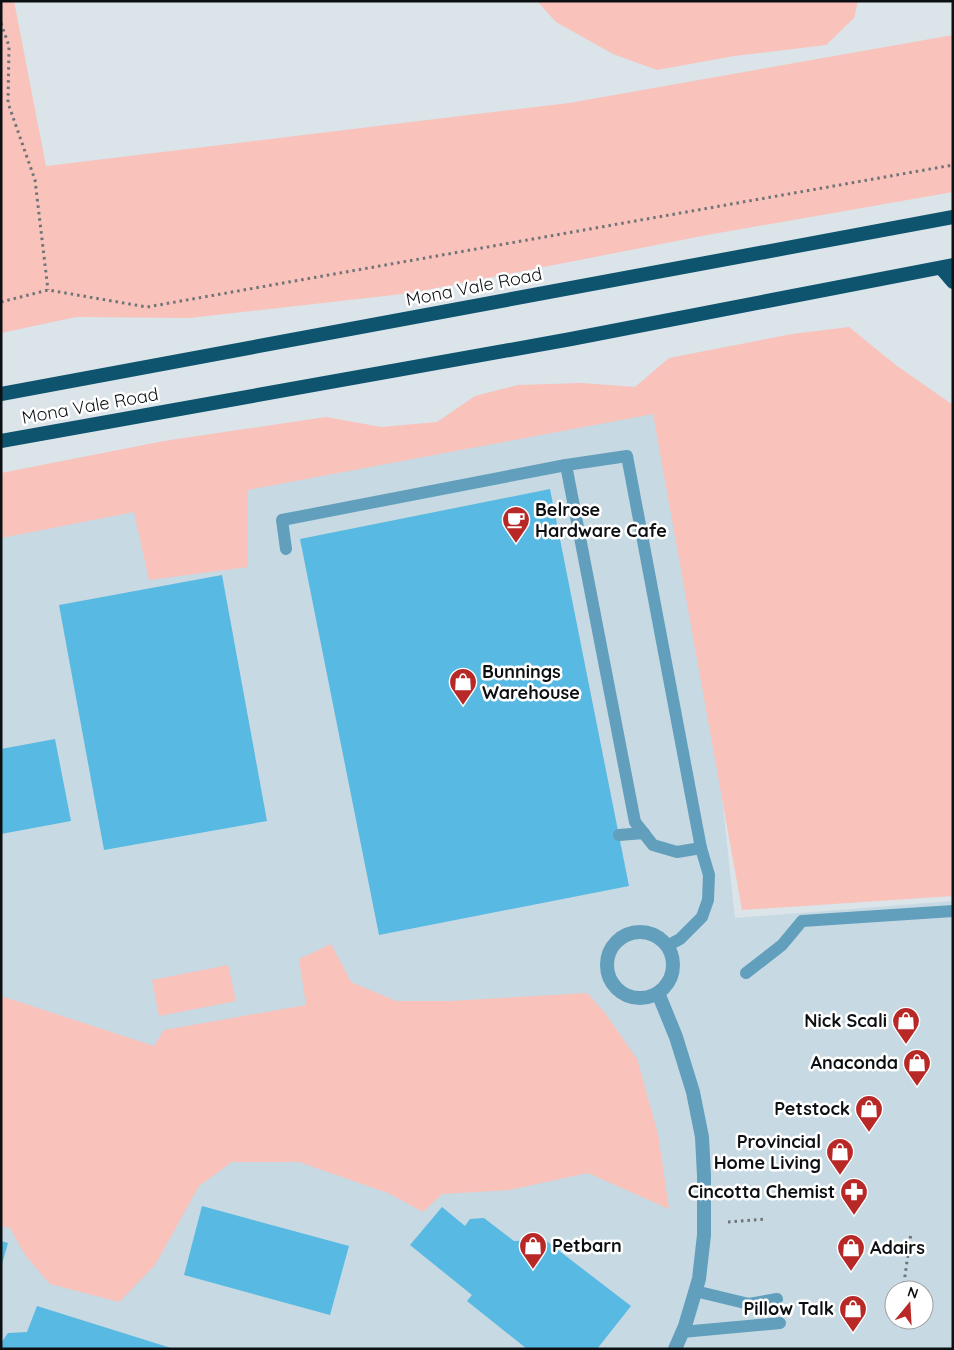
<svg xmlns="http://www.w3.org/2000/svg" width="954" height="1350" viewBox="0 0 954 1350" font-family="Quicksand,sans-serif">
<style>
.built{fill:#c7d9e2;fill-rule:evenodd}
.green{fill:#f9c2bb}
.building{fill:#58b9e3}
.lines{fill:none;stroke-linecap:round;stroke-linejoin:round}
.path{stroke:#6e7477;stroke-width:3;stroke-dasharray:2.5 4;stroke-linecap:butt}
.service{stroke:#629fbc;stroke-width:12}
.minor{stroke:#629fbc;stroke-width:14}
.trunk{stroke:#0e546e;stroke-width:14}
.labels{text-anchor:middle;stroke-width:5;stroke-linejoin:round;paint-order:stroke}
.street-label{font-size:18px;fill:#0d1012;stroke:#fff}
.poi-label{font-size:18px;font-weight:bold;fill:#0d1012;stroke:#fff;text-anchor:end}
</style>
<rect width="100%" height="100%" fill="#dae4e9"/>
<path class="built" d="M659,407l35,130 41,381 218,-17v448h-952v-816zM894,1290h30v30h-30z"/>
<g class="green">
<polygon points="1,1 14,1 46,166 569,103 953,35 953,192 707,235 411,293 189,318 76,317 1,333"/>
<polygon points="537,1 858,1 854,18 826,45 734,56 657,70 613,54 556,22"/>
<polygon points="849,327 897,366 953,405 953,896 742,910 653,414 248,490 248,567 149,580 134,512 1,538 1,473 164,441 326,417 381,427 437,422 475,396 518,385 581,383 635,387 669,358 792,334"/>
<polygon points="331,944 351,982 396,1001 450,1001 587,993 605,1013 637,1059 658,1134 669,1209 588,1173 509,1190 442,1194 423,1212 388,1193 299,1162 232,1162 199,1186 155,1265 119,1302 50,1284 25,1255 10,1228 1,1226 1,996 154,1046 164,1030 306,1005 299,959"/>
<polygon points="228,965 236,1001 159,1016 152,980"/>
</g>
<g class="building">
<polygon points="550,489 629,886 379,935 300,539"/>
<polygon points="222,575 267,821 104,850 59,605"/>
<polygon points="55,739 71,821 1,834 1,749"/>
<polygon points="202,1206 349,1246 330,1315 184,1275"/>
<polygon points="442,1207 465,1226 470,1219 484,1218 514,1241 545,1240 631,1306 597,1349 527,1349 467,1301 472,1295 410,1245"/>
<polygon points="1,1241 8,1243 2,1264 1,1264"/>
<polygon points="37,1306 171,1348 171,1349 6,1349 1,1347 1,1343 8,1333 27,1332"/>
</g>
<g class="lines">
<g class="path">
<polyline points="1,23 9,46 8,103 35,180 48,290"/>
<polyline points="1,302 48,290 147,307 953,165"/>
<polyline points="728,1222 766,1219"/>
<polyline points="903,1290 911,1233"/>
</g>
<g class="service">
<polyline points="566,465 635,822 653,845 677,852 701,848"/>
<polyline points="286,549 282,520 566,465 627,456 701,848 709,875 708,900 702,917 680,939 667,946"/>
<polyline points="619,835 644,833"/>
<polyline points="746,973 782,945 802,921 953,911"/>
<polyline points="695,1291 749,1304 777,1299"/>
<polyline points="682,1332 780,1323"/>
</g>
<g class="minor">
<circle cx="640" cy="965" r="33"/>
<polyline points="658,993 676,1037 693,1092 702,1137 704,1176 704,1235 699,1279 685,1326 675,1349"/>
</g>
<g class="trunk">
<polyline points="941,268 953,282"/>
<polyline points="1,394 953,217"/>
<polyline points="1,441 571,339 953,265"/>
</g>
</g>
<defs>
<symbol id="cafe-pin" viewBox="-11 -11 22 30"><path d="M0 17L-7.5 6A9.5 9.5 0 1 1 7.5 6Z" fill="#b72827" stroke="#fff"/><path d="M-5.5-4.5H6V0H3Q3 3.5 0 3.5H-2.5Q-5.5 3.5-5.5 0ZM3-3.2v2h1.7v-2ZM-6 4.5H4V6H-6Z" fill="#fff"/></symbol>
<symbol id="shop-pin" viewBox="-11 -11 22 30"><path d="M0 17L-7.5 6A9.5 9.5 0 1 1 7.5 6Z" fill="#b72827" stroke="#fff"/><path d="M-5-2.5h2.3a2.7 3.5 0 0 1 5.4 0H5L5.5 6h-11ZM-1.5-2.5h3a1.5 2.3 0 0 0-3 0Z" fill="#fff"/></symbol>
<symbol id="pharmacy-pin" viewBox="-11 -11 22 30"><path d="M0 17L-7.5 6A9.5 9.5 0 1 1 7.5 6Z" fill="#b72827" stroke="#fff"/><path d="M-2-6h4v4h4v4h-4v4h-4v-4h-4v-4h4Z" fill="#fff"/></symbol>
</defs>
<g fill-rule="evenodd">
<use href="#cafe-pin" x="500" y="504" width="32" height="43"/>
<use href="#shop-pin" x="447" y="666" width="32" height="43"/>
<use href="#shop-pin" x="890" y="1005" width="32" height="43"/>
<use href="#shop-pin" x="901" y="1047" width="32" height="43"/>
<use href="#shop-pin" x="853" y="1093" width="32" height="43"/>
<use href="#shop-pin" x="824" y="1136" width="32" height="43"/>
<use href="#pharmacy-pin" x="838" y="1176" width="32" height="43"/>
<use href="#shop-pin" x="517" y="1230" width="32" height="43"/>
<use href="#shop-pin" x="835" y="1232" width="32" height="43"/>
<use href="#shop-pin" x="837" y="1293" width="32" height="43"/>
</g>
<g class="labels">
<g class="street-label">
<text transform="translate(474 287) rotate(-11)" y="6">Mona Vale Road</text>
<text transform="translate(90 406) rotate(-10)" y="6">Mona Vale Road</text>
</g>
<g class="poi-label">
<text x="535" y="516" text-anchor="start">Belrose<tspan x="535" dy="21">Hardware Cafe</tspan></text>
<text x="482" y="678" text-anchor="start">Bunnings<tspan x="482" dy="21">Warehouse</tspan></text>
<text x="887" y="1027">Nick Scali</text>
<text x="898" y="1069">Anaconda</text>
<text x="850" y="1115">Petstock</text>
<text x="821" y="1148">Provincial<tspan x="821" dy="21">Home Living</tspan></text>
<text x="835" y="1198">Cincotta Chemist</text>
<text x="552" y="1252" text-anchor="start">Petbarn</text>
<text x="870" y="1254" text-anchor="start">Adairs</text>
<text x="834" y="1315">Pillow Talk</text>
</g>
</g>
<rect width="954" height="1350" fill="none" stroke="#0d1012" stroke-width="5"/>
<g transform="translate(909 1305) rotate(18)"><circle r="24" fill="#ffffff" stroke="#9e9fa0"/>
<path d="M0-4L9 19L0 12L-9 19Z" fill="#b72827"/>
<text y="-8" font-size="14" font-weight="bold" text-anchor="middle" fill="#0d1012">N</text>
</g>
</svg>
